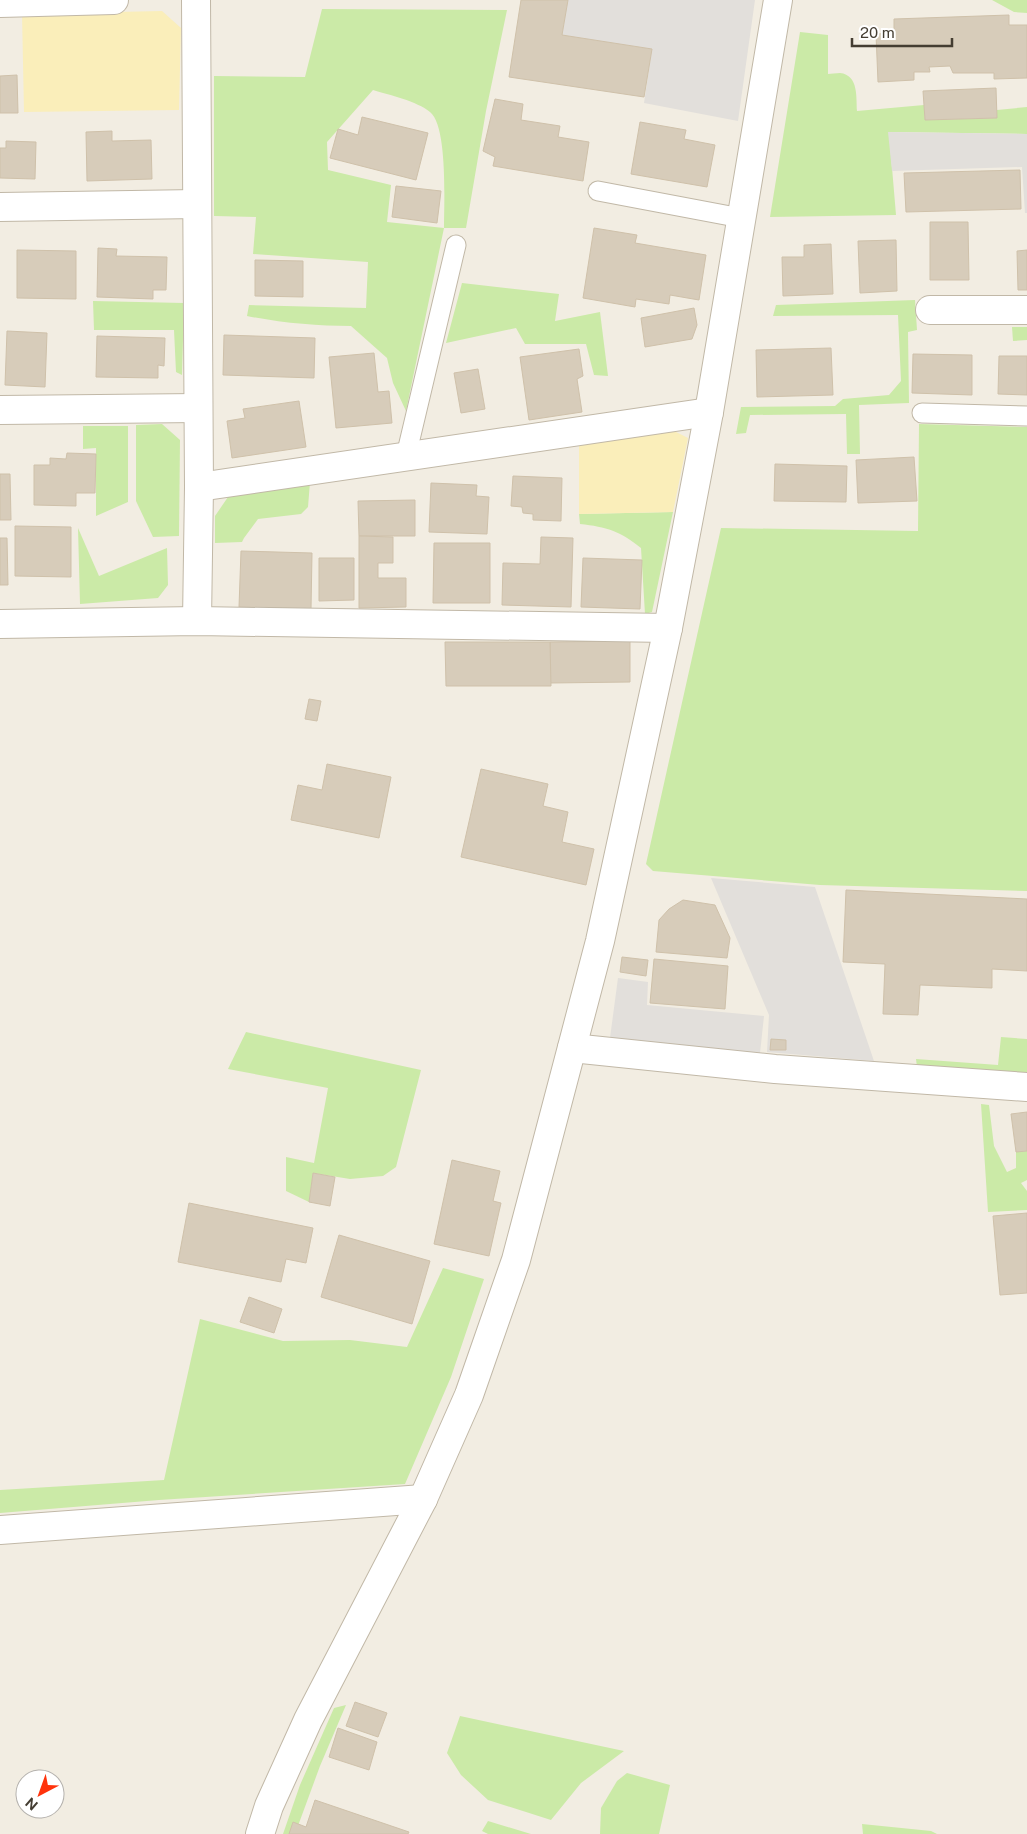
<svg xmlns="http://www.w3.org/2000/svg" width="1027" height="1834" viewBox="0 0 1027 1834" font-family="'Public Sans',sans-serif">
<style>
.green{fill:#cbeaa7;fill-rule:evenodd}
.sand{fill:#faeeba}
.parking{fill:#e2dfdb}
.building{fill:#d7ccba;stroke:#cfc1aa}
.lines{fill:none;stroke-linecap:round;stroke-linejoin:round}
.service-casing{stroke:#c1b8a7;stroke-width:21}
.minor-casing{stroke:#c1b8a7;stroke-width:30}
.tertiary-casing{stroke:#c1b8a7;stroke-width:30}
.service{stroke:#fff;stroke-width:19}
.minor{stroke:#fff;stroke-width:28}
.tertiary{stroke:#fff;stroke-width:28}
</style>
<rect width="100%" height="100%" fill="#f2ede2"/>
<g class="green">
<polygon points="992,0 1027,0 1027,13 1014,12"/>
<path d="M322,9l185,1 -21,101 -20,117h-22l-38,183 -13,-28 -6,-25 -36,-32c-35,0 -69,-3 -104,-10l2,-11 117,3 2,-46 -115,-8 3,-37 -42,-1v-140l91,1zM373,90c16,5 44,11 57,22 18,14 14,93 14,116l-57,-6 4,-37 -63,-15 -1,-28z"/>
<path d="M800,32l28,3v39c3,0 8,-1 12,-1 19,2 16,25 17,38l67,-6 1,15 72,-2v-8l30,-3v27l-138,-2 7,83 -126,2z"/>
<polygon points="462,283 559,294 555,321 600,312 608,376 594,375 586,344 525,344 516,328 446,343"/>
<polygon points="915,300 917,330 908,332 909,403 859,405 860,454 847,454 846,414 750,415 746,433 736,434 741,407 835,406 843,399 889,395 901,381 898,315 773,316 776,305"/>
<polygon points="93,301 184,303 182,375 176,372 174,330 94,330"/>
<polygon points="1012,327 1027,327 1027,340 1013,341"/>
<polygon points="162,424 180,440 179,536 153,537 136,501 136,425"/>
<polygon points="919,424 1027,427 1027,891 820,885 653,871 646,864 721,528 918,531"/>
<polygon points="83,426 128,426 128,502 96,516 96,448 83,449"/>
<polygon points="310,482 308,507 301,514 258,519 244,538 242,542 215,543 215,516 228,497"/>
<path d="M673,512l-21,100 -7,2 -4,-66c-21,-17 -34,-21 -61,-24l-1,-10z"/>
<polygon points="78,528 99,576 167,548 168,585 158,598 80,604"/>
<polygon points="246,1032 421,1070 396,1167 383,1176 350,1179 313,1173 309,1202 286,1191 286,1157 314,1163 328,1088 228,1069"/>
<polygon points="1001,1037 1027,1039 1027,1075 917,1067 916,1059 998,1065"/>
<polygon points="981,1104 989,1105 994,1146 1007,1172 1016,1168 1016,1152 1027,1151 1027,1180 1021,1183 1027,1191 1027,1210 988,1212"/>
<polygon points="443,1268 484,1279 451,1377 405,1484 159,1500 0,1513 0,1490 164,1480 200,1319 283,1341 350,1340 407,1347"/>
<polygon points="346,1705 320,1766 295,1834 283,1834 300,1785 334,1708"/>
<polygon points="460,1716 624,1751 581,1783 551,1820 488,1800 461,1775 447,1753"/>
<polygon points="627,1773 670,1785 659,1834 600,1834 601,1808 617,1781"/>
<polygon points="488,1821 531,1834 488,1834 482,1831"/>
<polygon points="862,1824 931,1831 937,1834 863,1834"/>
</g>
<g class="sand">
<polygon points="162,11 181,28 179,110 24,112 22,14"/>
<polygon points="670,429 688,438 673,512 579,514 579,442"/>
</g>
<g class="parking">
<polygon points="568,0 755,0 738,121 644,103 652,49 562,35"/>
<polygon points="888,132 1027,134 1027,213 1025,213 1022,167 892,171"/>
<polygon points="711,878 815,887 874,1061 767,1052 769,1015"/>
<polygon points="618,978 648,982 647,1005 764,1016 760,1053 610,1038"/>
</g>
<g class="building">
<polygon points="521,0 568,0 562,35 652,49 644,97 509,77"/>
<polygon points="1009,15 1009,25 1027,25 1027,78 994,79 994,73 953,73 950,66 929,67 930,72 914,72 914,80 878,82 876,34 894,33 894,19"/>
<polygon points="17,75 18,113 0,113 0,76"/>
<polygon points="996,88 997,118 925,120 923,91"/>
<polygon points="495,99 523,104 521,120 560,126 558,137 589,142 583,181 493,166 495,157 483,151"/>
<polygon points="362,117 428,133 416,180 330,158 338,129 358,135"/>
<polygon points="640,122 686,130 684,139 715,145 707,187 631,174"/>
<polygon points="112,131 112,141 151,140 152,179 87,181 86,132"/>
<polygon points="6,141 36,142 35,179 0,178 0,148 6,148"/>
<polygon points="1020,170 1021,209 906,212 904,173"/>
<polygon points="396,186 441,191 437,223 392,217"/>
<polygon points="930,222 968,222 969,280 930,280"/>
<polygon points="594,228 637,235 635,243 706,255 699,300 670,295 669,304 636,299 635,307 583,298"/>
<polygon points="896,240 897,291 860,293 858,241"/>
<polygon points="831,244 833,294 783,296 782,257 804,257 804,245"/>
<polygon points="98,248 117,249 116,256 167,257 166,290 153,290 153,299 97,297"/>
<polygon points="17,250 76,251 76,299 17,298"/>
<polygon points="1027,250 1027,290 1018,290 1017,251"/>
<polygon points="255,260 303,261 303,297 255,296"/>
<polygon points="694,308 697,325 692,339 645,347 641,318"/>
<polygon points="7,331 47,333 45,387 5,385"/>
<polygon points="224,335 315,338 314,378 223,375"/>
<polygon points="97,336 165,338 164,366 158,365 158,378 96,377"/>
<polygon points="831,348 833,395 757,397 756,350"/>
<polygon points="579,349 583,376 577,379 582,412 529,420 520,357"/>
<polygon points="374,353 378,392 389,391 392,423 336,428 329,357"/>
<polygon points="913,354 972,355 972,395 912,393"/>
<polygon points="999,356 1027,356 1027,395 998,394"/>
<polygon points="478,369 485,409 461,413 454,373"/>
<polygon points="299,401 306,447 232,458 227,421 245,418 243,409"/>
<polygon points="67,453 96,454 95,493 76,493 76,506 34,505 34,465 50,465 50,458 66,459"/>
<polygon points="914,457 917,501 858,503 856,460"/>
<polygon points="775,464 847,466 846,502 774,501"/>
<polygon points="0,474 10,474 11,520 0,520"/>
<polygon points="513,476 562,478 561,521 533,520 533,514 523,513 522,507 511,506"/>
<polygon points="431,483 477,485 476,496 489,497 487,534 429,532"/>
<polygon points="415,500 415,536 359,536 358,501"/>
<polygon points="15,526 71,527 71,577 15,576"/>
<polygon points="359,536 393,537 393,563 378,563 378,578 406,578 406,607 359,608"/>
<polygon points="541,537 573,538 571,607 502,605 503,563 540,564"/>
<polygon points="0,538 7,538 8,585 0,585"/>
<polygon points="434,543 490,543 490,603 433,603"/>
<polygon points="241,551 312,553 311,609 239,607"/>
<polygon points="319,558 354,558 354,600 319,601"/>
<polygon points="583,558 642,560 640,609 581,607"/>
<polygon points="630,641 630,682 550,683 550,642"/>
<polygon points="445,642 550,642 551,686 446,686"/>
<polygon points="309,699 321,701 317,721 305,719"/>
<polygon points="327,764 391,777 379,838 291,820 298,785 322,790"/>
<polygon points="481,769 548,784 543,806 568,812 562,842 594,849 586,885 461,857"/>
<polygon points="846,890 1027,899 1027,971 992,969 992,988 920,985 918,1015 883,1014 885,964 843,962"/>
<polygon points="683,900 715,905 730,938 727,958 656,952 659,920 669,909"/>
<polygon points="622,957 648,960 646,976 620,972"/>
<polygon points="654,959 728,966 725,1009 650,1003"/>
<polygon points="771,1039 786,1040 786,1050 770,1050"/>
<polygon points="1027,1112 1027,1151 1016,1152 1011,1114"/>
<polygon points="452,1160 500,1171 493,1201 501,1203 489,1256 434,1244"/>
<polygon points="313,1173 335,1177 330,1206 309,1202"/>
<polygon points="189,1203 313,1228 306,1263 286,1259 281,1282 178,1262"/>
<polygon points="1027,1213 1027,1293 1000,1295 993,1216"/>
<polygon points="339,1235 430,1261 412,1324 321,1297"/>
<polygon points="249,1297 282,1309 274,1333 240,1322"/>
<polygon points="355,1702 387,1713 378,1737 346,1726"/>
<polygon points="338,1728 377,1742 369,1770 329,1757"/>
<polygon points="315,1800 409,1832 408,1834 289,1834 293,1822 306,1827"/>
</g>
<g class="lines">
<defs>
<g id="service">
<polyline points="598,191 741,218"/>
<polyline points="922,413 1027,416"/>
<polyline points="406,456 456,245"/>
</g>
<g id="minor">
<polyline points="196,0 199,487 197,621"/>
<polyline points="0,3 114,0"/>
<polyline points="0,207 197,204"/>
<polyline points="930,310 1027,310"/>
<polyline points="0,410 198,408"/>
<polyline points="199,487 709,412"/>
<polyline points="0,624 197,621 668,628"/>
<polyline points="572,1048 775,1069 1027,1087"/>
<polyline points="0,1530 423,1499"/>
</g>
<polyline id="tertiary" points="260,1834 269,1806 308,1720 423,1499 469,1395 516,1260 600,941 668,628 709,412 778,0"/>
</defs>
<use href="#service" class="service-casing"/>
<use href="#minor" class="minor-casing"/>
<use href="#tertiary" class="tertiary-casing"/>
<use href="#service" class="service"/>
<use href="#minor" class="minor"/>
<use href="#tertiary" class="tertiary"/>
</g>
<g transform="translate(40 1794) rotate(221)"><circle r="24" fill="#ffffff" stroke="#b4b1ad"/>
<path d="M0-4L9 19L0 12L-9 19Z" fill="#ff330c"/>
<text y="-8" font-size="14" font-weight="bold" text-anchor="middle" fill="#443d32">N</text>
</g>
<path d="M852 38v8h100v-8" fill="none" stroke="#443d32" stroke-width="2.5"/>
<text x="860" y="38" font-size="15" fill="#443d32" stroke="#ffffff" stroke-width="4" paint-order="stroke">20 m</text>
</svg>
